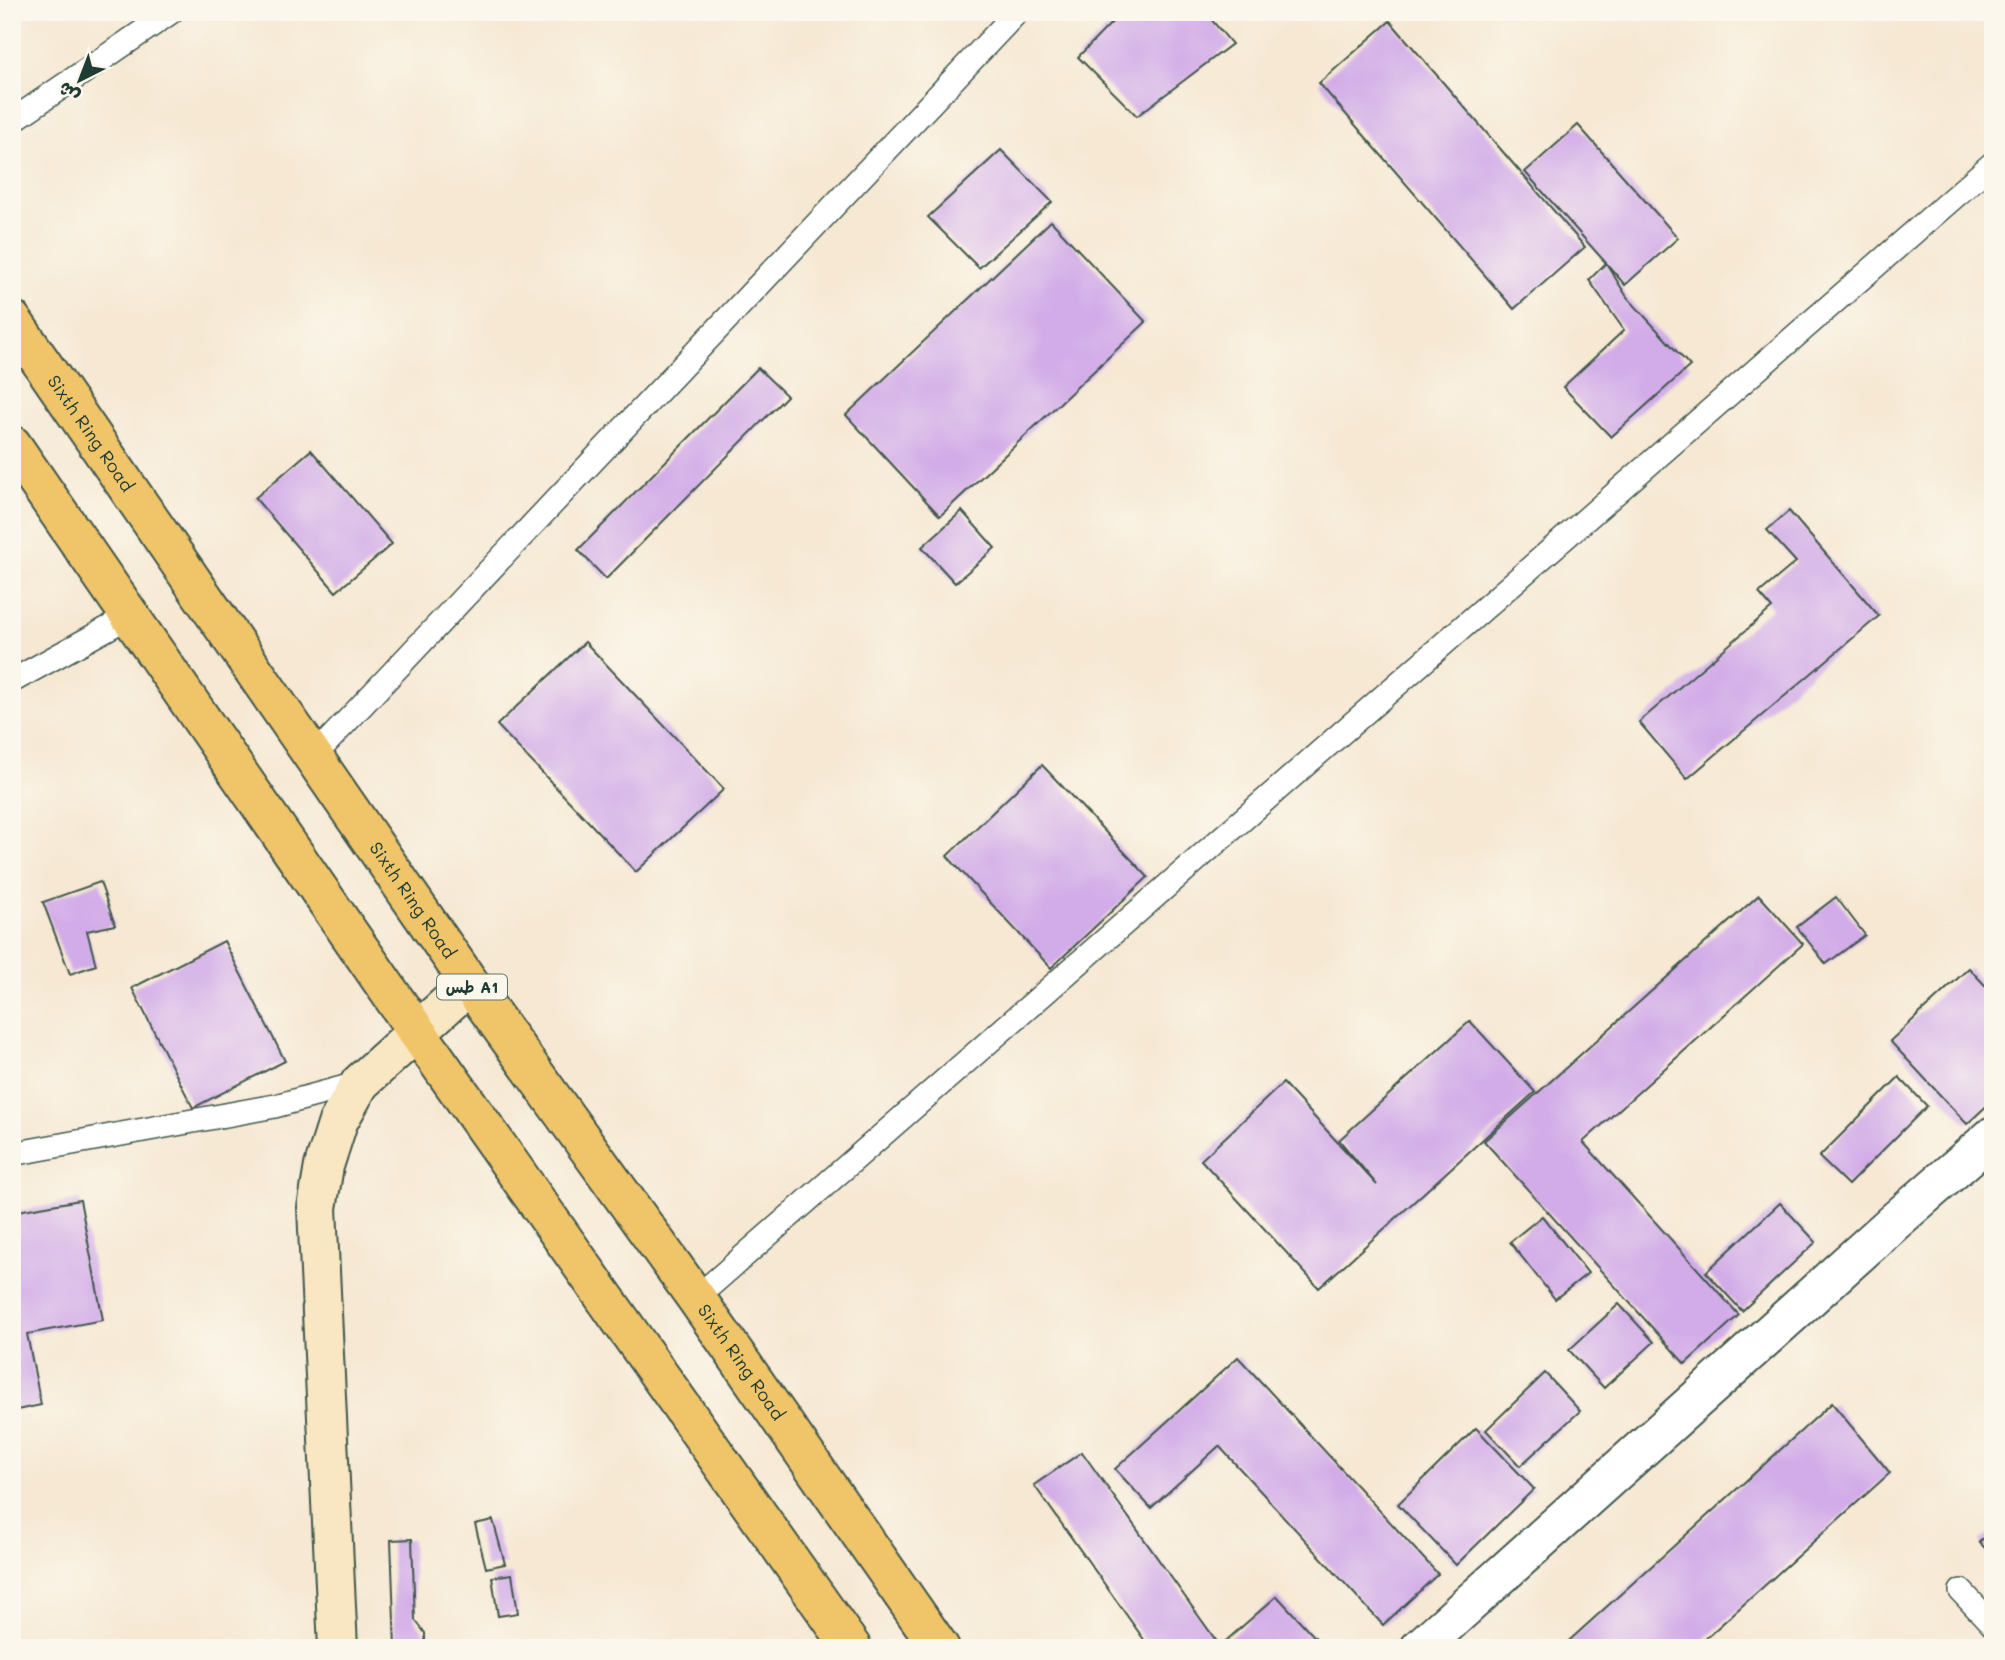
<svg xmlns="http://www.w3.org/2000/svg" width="2005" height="1660" viewBox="0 0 2005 1660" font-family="Mali,'Playpen Sans Arabic',sans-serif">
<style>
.building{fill:#d2ace8}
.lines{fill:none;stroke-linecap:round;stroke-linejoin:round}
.lane-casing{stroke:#3f574c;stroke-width:26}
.street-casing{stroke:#3f574c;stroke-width:42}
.secondary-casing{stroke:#3f574c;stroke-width:42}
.highway-casing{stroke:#3f574c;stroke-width:42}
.lane{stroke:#fff;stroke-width:23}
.street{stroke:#fff;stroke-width:38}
.secondary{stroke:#f9e7c3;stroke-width:38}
.highway{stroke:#f0c469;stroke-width:38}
.labels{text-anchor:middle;stroke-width:5;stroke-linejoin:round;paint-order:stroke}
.shield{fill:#fbf7ec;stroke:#61756b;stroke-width:2}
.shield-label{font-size:16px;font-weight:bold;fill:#1f3d34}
.street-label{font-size:18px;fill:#1f3d34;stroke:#fbf7ec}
</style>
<rect width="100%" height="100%" fill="#fbf7ec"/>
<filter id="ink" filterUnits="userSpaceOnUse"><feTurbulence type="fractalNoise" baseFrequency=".0143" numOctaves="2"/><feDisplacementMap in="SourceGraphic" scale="14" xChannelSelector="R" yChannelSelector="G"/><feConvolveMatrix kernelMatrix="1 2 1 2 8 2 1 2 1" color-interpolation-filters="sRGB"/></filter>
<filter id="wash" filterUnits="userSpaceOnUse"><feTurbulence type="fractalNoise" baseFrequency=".00686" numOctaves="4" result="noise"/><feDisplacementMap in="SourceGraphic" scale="28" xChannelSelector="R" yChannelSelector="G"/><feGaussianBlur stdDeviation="1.57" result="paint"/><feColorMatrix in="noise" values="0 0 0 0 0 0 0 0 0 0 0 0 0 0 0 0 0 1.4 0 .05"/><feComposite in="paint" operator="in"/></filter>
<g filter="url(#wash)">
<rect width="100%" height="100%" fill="#f6e8d3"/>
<g id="blocks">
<g class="building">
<polygon points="1122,12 1205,12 1232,44 1137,116 1078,57"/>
<polygon points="1390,21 1585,247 1514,309 1319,83"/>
<polygon points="1578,125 1678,238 1625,285 1606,263 1627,297 1690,366 1611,437 1563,387 1624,330 1589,280 1606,263 1525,172"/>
<polygon points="1001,150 1052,202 979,268 928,217"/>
<polygon points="1051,221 1146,322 940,516 846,415"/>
<polygon points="758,368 787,396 606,579 578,550"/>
<polygon points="311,450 392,544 336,592 255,498"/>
<polygon points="962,511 995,548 955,583 922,547"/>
<polygon points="1789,511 1879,616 1687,779 1639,722 1772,608 1759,593 1796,562 1767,530"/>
<polygon points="585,642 724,789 636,872 497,725"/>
<polygon points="1042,765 1148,877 1051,968 947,856"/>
<polygon points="100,882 115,925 87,931 96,965 70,974 43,902"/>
<polygon points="1759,895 1803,944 1583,1142 1739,1315 1685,1364 1484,1141"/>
<polygon points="1836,897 1865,935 1826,964 1797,927"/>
<polygon points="224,941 285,1061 193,1108 132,988"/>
<polygon points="1969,968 1993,994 1993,1100 1967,1124 1890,1041"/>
<polygon points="1470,1021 1535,1092 1319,1288 1201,1160 1283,1083 1377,1185 1339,1140"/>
<polygon points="1899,1077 1927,1106 1848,1185 1819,1157"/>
<polygon points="80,1200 103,1320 27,1334 41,1405 12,1411 12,1212"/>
<polygon points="1780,1203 1816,1242 1742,1311 1706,1272"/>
<polygon points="1542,1216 1588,1273 1555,1299 1510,1242"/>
<polygon points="1619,1304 1654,1342 1604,1388 1569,1350"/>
<polygon points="1238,1357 1438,1574 1383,1625 1219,1446 1151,1508 1115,1469"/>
<polygon points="1545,1373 1580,1411 1520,1466 1486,1430"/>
<polygon points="1832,1403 1890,1473 1695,1648 1561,1648"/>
<polygon points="1476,1428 1534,1489 1456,1565 1398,1504"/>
<polygon points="1082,1452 1220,1646 1277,1596 1323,1646 1150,1648 1034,1485"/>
<polygon points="493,1520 505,1564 486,1568 475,1524"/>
<polygon points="1993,1531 1993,1556 1979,1542"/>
<polygon points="412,1539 415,1620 425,1633 425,1648 395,1648 391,1540"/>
<polygon points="512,1574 518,1613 498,1616 492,1577"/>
</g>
</g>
</g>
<g filter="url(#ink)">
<use href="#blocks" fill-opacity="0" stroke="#3f574c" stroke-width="2"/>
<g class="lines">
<defs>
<g id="lane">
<polyline points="12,121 171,12"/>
<polyline points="12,681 130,616"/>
<polyline points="314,756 1017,12"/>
<polyline points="12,1154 275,1106 360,1083"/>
<polyline points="696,1298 1993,163"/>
<polyline points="1961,1591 1993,1625"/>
</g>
<polyline id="street" points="1420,1648 1894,1222 1993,1136"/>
<polyline id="secondary" points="338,1648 317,1208 324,1166 338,1122 360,1083 470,984"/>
<g id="highway">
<path id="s1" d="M12,320l458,664 226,314 244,350"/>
<polyline points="12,445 417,1032 852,1648"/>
</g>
</defs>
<use href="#lane" class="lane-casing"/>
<use href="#street" class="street-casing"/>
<use href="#secondary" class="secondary-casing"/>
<use href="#highway" class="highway-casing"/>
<use href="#lane" class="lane"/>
<use href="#street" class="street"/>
<use href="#secondary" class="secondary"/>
<use href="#highway" class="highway"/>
</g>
</g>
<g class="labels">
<rect class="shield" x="437" y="974.5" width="70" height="25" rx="5"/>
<g class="shield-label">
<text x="472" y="993">طس A1</text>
</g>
<g class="street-label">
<text dy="6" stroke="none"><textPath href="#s1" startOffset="138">Sixth Ring Road</textPath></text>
<text dy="6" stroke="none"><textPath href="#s1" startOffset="705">Sixth Ring Road</textPath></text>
<text dy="6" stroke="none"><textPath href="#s1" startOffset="1272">Sixth Ring Road</textPath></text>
</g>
</g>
<rect width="2005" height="1660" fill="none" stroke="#fbf7ec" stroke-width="42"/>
<g transform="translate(80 80) rotate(222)" stroke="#fbf7ec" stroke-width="5" paint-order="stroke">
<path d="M0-5L12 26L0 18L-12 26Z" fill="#1f3d34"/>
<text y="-10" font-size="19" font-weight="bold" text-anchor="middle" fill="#1f3d34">ش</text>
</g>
</svg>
